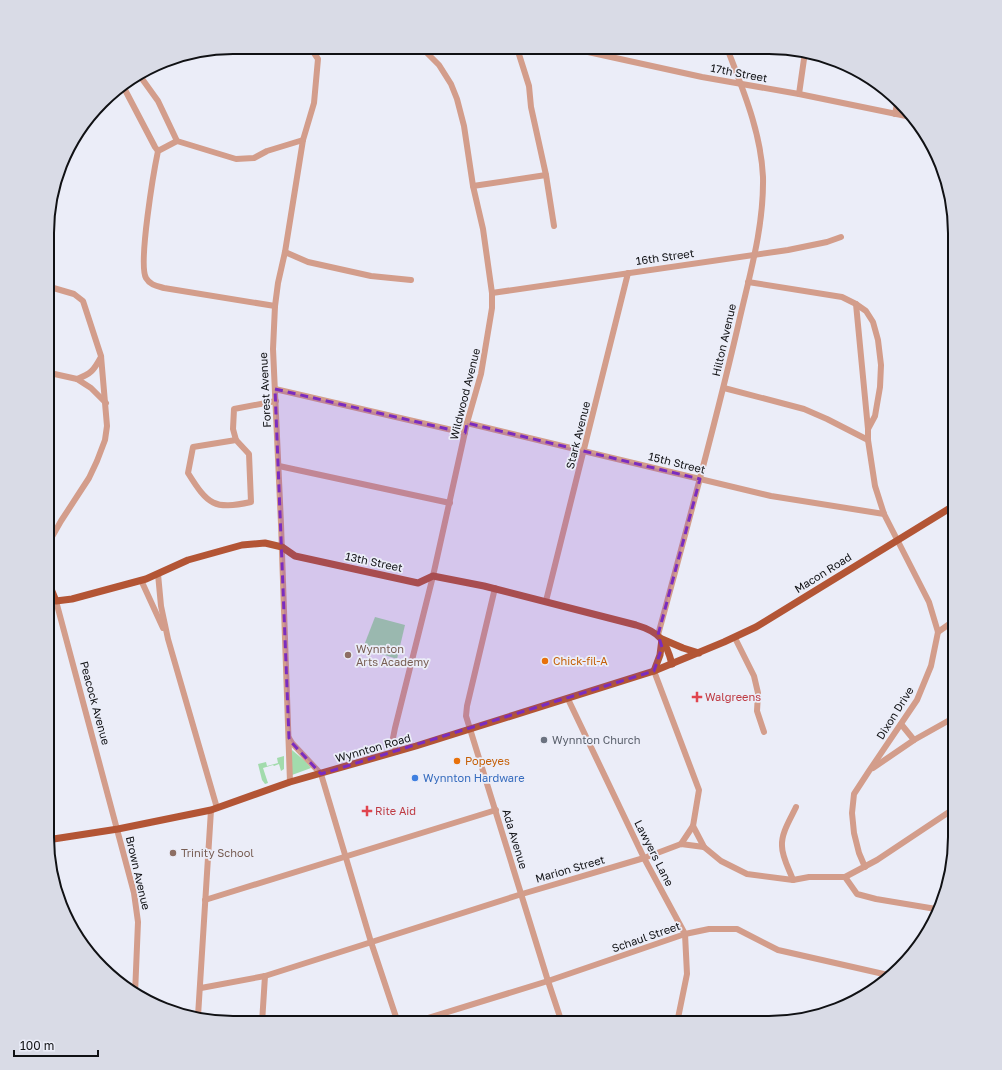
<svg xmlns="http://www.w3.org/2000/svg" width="1002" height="1070" viewBox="0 0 1002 1070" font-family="'Golos Text',sans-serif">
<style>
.green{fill:#a2dbac}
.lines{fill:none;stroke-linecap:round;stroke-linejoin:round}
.minor{stroke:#d39d8b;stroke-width:6}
.major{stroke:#b35535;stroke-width:7}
.marked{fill:#7b2cbf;fill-opacity:0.2;stroke:#7b2cbf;stroke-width:3;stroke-dasharray:8 5;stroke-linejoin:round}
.education-dot{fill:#8d6e63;stroke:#ebedf8;stroke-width:1.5}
.food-dot{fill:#e8710a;stroke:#ebedf8;stroke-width:1.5}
.health-dot{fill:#e0444e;stroke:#ebedf8;stroke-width:1.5}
.worship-dot{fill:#6b7280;stroke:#ebedf8;stroke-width:1.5}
.shop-dot{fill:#3f7fe0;stroke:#ebedf8;stroke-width:1.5}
.labels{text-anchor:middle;stroke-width:3.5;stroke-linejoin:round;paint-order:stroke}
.street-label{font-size:11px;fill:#101114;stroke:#ebedf8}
.education-label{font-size:11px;fill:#785e54;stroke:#ebedf8;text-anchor:start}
.food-label{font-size:11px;fill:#c56008;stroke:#ebedf8;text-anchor:start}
.health-label{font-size:11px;fill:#be3a42;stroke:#ebedf8;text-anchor:start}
.worship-label{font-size:11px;fill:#5b616d;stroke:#ebedf8;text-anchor:start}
.shop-label{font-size:11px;fill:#366cbe;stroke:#ebedf8;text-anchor:start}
.rim{fill:none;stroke:#101114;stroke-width:2}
</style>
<rect width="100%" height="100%" fill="#ebedf8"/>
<g class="green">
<polygon points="375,617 405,625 397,659 363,648"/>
<polygon points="292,750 305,761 311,768 292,775"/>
<polygon points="284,756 284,769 281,771 279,764 274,766 273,765 263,768 268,783 265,784 262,780 258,764 266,762 267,766 278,763 277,758"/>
</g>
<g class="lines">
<g class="minor">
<polyline points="517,48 529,86 531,107 546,175 554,226"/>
<polyline points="564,48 579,50 702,77 799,94 911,117"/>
<polyline points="140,76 158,101 177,141 236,159 254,158 267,151 303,140"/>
<polyline points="123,86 155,147 158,151"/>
<polyline points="799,94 805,52"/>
<polyline points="895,114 897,104"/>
<path d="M177,141l-19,10c-4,19 -20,113 -12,127 4,7 11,8 18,10l111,18"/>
<polyline points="473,186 546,175"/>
<polyline points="285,252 308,262 371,276 411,280"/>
<polyline points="748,282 842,297 856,304 866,311 873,322 878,340 881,365 880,387 875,416 868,429 868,440 875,486 884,514 929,602 938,632 931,666 917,700 869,771 854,794 852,813 854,833 859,853 865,867"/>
<polyline points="492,293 788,250 827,242 841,237"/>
<polyline points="856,304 868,429"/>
<polyline points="50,373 77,379 91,388 106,403"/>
<path d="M77,379c14,-5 17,-9 24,-22"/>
<polyline points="724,388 804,409 827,419 868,440"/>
<polyline points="275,389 465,433"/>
<polyline points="467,423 771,496 884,514"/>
<path d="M236,440l13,14 2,48c-37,8 -43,3 -63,-29l5,-26z"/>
<polyline points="236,440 233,429 234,409 276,401"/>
<polyline points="279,466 450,503"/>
<polyline points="49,542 61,521 89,478 97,461 105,440 107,426 101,356 83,301 74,294 50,287"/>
<polyline points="158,574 161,606 168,639 217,808"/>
<polyline points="141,580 163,628"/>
<polyline points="495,588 467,706 466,716 548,981 562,1023"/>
<polyline points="56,601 134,893 138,922 135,994"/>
<polyline points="546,601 628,273"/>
<polyline points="938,632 955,620"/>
<path d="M658,635c28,-103 56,-205 80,-309 11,-49 26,-98 25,-149 -2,-45 -20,-87 -36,-129"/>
<polyline points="735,638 754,676 758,693 757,711 764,732"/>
<polyline points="654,671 699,790 693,826 681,844"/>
<polyline points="568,699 644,858 685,934 687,974 677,1023"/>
<polyline points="901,724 914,740"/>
<polyline points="289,738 292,743 321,774 371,942 398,1023"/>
<polyline points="396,752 393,738 395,728 433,576 467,423 481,374 492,308 492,293 483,229 473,186 464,126 457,99 451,84 439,65 422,48"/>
<polyline points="873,768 914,740 955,717"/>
<polyline points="290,782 281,524 273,349 275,306 278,283 285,252 303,140 314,103 318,59 310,47"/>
<polyline points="693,826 704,847"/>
<polyline points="845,877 877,860 955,808"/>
<path d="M793,880c-4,-11 -11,-23 -11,-34 -1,-13 9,-28 14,-39"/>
<polyline points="205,900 496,810"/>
<polyline points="201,988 265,976 522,894 644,858 681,844 704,847 721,861 747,874 793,880 809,877 845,877 857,894 876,899 936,909"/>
<polyline points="198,1016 211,810"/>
<polyline points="262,1023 265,976"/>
<polyline points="412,1023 548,981 685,934 709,929 737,929 778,950 888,975"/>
</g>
<g class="major">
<path d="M49,584l7,17 16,-2 74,-20 42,-19 54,-15 23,-2 17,4 13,9 123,27 15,-7 51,10 152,39c24,7 30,16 36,39"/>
<polyline points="654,671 660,655 662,639 683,648 699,653"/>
<polyline points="47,840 118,829 211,810 290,782 416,746 654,671 724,642 756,627 955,505"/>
</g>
</g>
<path class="marked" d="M275,389l190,44 2,-10 233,56 -42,156 4,12 -8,24 -333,103 -29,-31 -3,-5z"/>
<g class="education-dot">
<circle cx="348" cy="655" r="4"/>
<circle cx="173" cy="853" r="4"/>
</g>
<g class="food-dot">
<circle cx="545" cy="661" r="4"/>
<circle cx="457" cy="761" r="4"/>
</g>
<g class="health-dot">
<path d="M695 691h4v4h4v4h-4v4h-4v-4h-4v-4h4z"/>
<path d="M365 805h4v4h4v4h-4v4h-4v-4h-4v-4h4z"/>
</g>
<circle class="worship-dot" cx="544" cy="740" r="4"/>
<circle class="shop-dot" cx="415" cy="778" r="4"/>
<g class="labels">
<g class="street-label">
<text transform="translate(739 73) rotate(11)" y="4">17th Street</text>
<text transform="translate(665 257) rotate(-8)" y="4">16th Street</text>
<text transform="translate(724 340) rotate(-77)" y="4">Hilton Avenue</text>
<text transform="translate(265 390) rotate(-93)" y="4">Forest Avenue</text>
<text transform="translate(465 394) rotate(-76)" y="4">Wildwood Avenue</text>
<text transform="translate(578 435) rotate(-76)" y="4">Stark Avenue</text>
<text transform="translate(677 463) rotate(14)" y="4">15th Street</text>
<text transform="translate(374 562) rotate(12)" y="4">13th Street</text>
<text transform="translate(823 573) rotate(-32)" y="4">Macon Road</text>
<text transform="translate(95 703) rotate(75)" y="4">Peacock Avenue</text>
<text transform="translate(895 713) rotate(-58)" y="4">Dixon Drive</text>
<text transform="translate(373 748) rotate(-16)" y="4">Wynnton Road</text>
<text transform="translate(515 839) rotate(73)" y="4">Ada Avenue</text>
<text transform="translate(654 853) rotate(63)" y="4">Lawyers Lane</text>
<text transform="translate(570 869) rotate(-16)" y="4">Marion Street</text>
<text transform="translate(138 873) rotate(77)" y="4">Brown Avenue</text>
<text transform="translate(646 937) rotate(-19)" y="4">Schaul Street</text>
</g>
<g class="education-label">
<text x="356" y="653">Wynnton<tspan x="356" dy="13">Arts Academy</tspan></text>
<text x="181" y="857">Trinity School</text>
</g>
<g class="food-label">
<text x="553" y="665">Chick-fil-A</text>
<text x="465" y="765">Popeyes</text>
</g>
<g class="health-label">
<text x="705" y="701">Walgreens</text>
<text x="375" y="815">Rite Aid</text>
</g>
<g class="worship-label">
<text x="552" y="744">Wynnton Church</text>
</g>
<g class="shop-label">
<text x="423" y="782">Wynnton Hardware</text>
</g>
</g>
<path d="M0 0H1002V1070H0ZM233 54H769A179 179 0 0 1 948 233V837A179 179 0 0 1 769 1016H233A179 179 0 0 1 54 837V233A179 179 0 0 1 233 54Z" fill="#d9dbe6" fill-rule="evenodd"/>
<path class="rim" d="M233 54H769A179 179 0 0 1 948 233V837A179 179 0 0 1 769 1016H233A179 179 0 0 1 54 837V233A179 179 0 0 1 233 54Z"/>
<path d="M14 1050v6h84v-6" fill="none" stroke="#101114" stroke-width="2"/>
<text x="20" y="1050" font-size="12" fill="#101114" stroke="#ebedf8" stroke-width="3" paint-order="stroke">100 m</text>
</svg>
